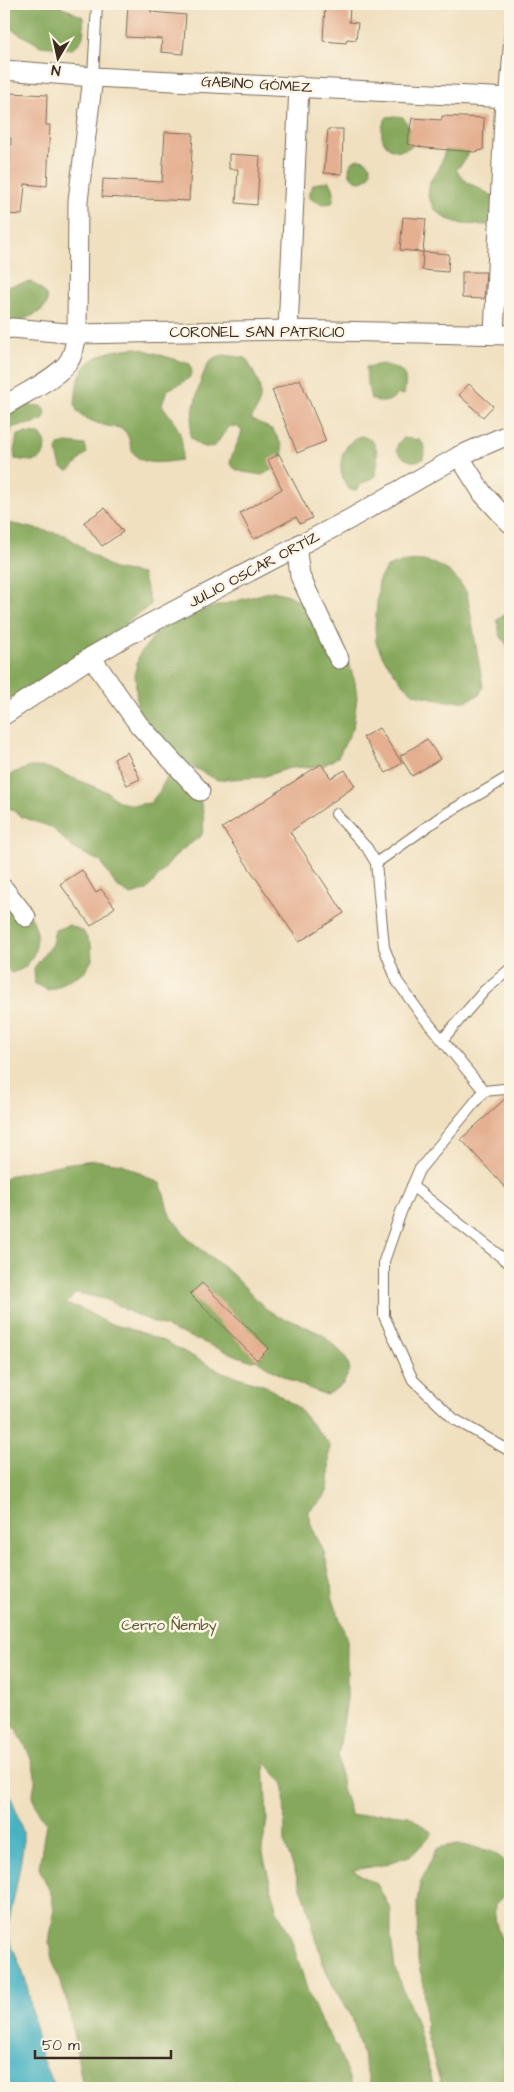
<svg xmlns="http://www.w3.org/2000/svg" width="514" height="2092" viewBox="0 0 514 2092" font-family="'Architects Daughter',sans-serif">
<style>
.forest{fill:#86a85c;stroke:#60693d}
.water{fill:#46b2c2;stroke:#406e70}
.building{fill:#e5b092}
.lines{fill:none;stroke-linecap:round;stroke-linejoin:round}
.lane-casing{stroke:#7a6a57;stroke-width:12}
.street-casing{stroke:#7a6a57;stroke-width:21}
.lane{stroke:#fff;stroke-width:10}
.street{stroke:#fff;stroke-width:19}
.labels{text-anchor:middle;stroke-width:5;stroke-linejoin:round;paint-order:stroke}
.street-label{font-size:15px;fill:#3b2a1e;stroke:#fcf5e5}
.park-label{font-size:15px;fill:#5c5834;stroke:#fcf5e5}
</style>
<rect width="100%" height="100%" fill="#fcf5e5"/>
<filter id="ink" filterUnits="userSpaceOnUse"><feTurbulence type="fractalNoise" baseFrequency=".02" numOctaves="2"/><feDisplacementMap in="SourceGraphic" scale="10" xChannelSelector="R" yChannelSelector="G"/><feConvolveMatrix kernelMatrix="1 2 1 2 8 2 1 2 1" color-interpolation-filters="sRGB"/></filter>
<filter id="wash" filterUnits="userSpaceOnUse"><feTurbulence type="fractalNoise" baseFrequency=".0096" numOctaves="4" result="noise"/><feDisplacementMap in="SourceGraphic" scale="20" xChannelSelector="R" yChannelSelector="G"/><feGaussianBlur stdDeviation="1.12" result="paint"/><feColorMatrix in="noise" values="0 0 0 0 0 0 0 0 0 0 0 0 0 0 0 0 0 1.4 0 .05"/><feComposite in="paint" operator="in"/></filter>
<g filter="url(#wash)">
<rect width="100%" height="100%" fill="#f0e0c0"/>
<g class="forest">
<path d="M4,4h41l15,2 23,11c1,17 3,22 -11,32l-31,-3 -37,-21z"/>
<path d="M395,116l8,1 8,14 2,14c-22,16 -41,-7 -26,-28z"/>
<polygon points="449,139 473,142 466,159 456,170 467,182 495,197 498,213 487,225 462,224 447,219 435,210 428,196 430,181 439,169"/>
<circle cx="360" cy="170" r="11"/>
<path d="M329,181c6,8 6,13 3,22 -10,2 -15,0 -22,-5v-8l4,-6z"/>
<path d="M31,282c41,24 -6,38 -27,43v-38z"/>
<path d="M138,348l52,16 2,8 -3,6 -7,5 -15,7 -5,15c14,19 24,31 19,55 -15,2 -41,8 -49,-10 -3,-7 -2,-16 -10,-21 -4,-2 -11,-2 -15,-3 -8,-2 -22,-7 -28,-13 -5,-5 -4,-12 -3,-18 1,-37 31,-46 62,-47z"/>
<path d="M224,355l22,3c13,25 22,35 5,61l22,11 8,14 2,8 -2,7 -3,7 -16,9 -19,-3 -8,-3 -5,-6c2,-12 9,-20 12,-32l-6,-5 -8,1 -13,19c-12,3 -18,0 -25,-10 0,-16 10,-62 20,-75 4,-4 8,-5 14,-6z"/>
<path d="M382,364c22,5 26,8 22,31l-6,-1c-9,9 -16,10 -27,5l-4,-17 -1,-15z"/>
<polygon points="25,405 42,406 46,413 43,420 35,423 13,427 4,446 4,411 7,409"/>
<path d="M24,433l16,1 5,7c0,24 -9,21 -30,18l-1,-8 3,-15z"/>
<path d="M360,436c21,2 19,25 15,41l-14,7 -4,6h-7c-15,-16 -11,-46 10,-54z"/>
<path d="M403,438l17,2 5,6 -2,13c-12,5 -18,1 -26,-8l1,-8z"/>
<path d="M67,443l18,2 2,8c-8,6 -11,14 -19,18l-7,-4 -4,-14 1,-8z"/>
<polygon points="4,522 65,535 113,569 142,574 151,605 127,622 125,632 27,701 12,698 4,694"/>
<path d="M417,560c26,4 36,11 50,33l16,94 -4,8 -14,6h-18l-33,-7 -12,-11 -19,-26 -7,-15 -1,-15 4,-48 8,-12 14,-5z"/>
<polygon points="273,591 289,595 316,611 340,637 355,682 357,697 353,728 338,757 323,766 290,768 262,777 217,780 170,755 146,735 137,705 135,672 139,655 160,629 171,619"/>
<polygon points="510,611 510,647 508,647 500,635 497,620"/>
<path d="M30,767h16l61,25 12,10 15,3 16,-2 10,-12 6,-13 17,-1c17,17 24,33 19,58l-24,18 -32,38 -15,4 -14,-8 -16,-25 -28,-14 -22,-21 -29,-10 -18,-13v-23l9,-8z"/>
<path d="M4,889c10,10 25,21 30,34 6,14 2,34 -9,44 -3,3 -10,4 -14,6l-7,-9z"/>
<polygon points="69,925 83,931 91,945 92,960 84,973 70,979 58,987 49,990 35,984 34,968 52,944 55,930"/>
<path d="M94,1160l28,4 39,20 8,29 17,24 47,38 32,33 14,9 15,4 29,14 22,21 5,14 -7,14 -16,11c-24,-8 -49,-20 -70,-35l-5,1 -15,-5 -103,-42 -29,-15 -29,-6 -10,11 14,4 28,15 29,8 29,11 56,30 44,14 31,21 33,38c-4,28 9,48 -21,65l2,15 13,27 7,29 1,15 15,44v59l-9,58 4,30 9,29 30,-3 28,3 24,17 -21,22 -29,10 -31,5 25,14 14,26v28l4,31 22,55 17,64h-63l-19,-71 -17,-27 -13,-29 -16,-60 -21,-57 -1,-60 -20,-23 3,59 -5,29 14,59 14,27 18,57 12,28 17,27 16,41h-266l-5,-6 -14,-78 -16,-45 -3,-16 5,-31 -2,-16 -13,-28 7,-45c-6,-8 -12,-17 -13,-28 0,-6 3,-13 2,-19 -3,-24 -18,-46 -31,-65v-532l4,-3 56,-12z"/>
<path d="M458,1844l33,7 19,13v26l-15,14c-2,17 4,34 15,47v137h-68l-16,-56 -2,-47 -6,-23 -1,-60 3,-19 17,-35z"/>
</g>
<polygon class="water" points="4,1776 23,1832 23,1847 18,1877 9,1922 9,1937 26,1981 41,2056 47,2071 57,2088 4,2088"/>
<g id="blocks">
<g class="building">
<polygon points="128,4 151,4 151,12 186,15 183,54 161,52 162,39 126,37"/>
<polygon points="325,5 350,6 349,22 358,23 356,40 347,39 346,43 323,41"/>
<polygon points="11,93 47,95 46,125 50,125 47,186 25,184 22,215 7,214 11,138 4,137 4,123 9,123"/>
<polygon points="442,116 484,118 483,150 475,152 426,148 407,144 412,118 442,120"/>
<polygon points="328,129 343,129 342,174 324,173"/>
<polygon points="165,132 193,133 189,201 102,197 103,179 162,182"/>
<polygon points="229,154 260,156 257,205 236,203 238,169 229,169"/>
<polygon points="403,217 426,219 423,252 400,250"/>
<polygon points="423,252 449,254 448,272 422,270"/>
<polygon points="462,272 486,272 484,299 462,298"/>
<polygon points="300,379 326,441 297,453 272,390"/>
<polygon points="469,384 493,406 483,417 459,395"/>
<polygon points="279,454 312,518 300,524 296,517 254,539 240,513 282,489 268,460"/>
<polygon points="105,508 123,532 102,546 84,522"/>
<polygon points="379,728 402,763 386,773 363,737"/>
<polygon points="427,739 440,759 412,776 400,756"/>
<polygon points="127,752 140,779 127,785 114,759"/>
<polygon points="321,764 331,778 345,770 355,786 290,832 344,913 299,942 222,828"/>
<polygon points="82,870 96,893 101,889 115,907 91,926 60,884"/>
<polygon points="507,1097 510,1098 510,1193 461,1139"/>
<polygon points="202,1283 269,1348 257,1360 190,1294"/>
</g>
</g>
</g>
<g filter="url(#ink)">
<use href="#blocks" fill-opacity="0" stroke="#7a6a57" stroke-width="1"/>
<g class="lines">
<defs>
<g id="lane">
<polyline points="93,77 97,4"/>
<polyline points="505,97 510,29"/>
<polyline points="336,814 367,848 376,863 384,947 397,981 420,1013 484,1091"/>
<polyline points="376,863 442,816 510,776"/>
<polyline points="442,1040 485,990 510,969"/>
<polyline points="510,1091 504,1089 484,1091 419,1170 401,1212 384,1261 384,1316 413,1380 454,1419 510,1451"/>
<polyline points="412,1186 510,1264"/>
</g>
<g id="street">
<polyline points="4,70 93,77 510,98"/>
<polyline points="4,329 13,328 77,334 288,330 510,335"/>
<polyline points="288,330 299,86"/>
<polyline points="494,334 505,97"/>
<path d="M4,406c17,-11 55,-29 65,-45 5,-7 6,-18 8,-27l1,-133 15,-124"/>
<polyline points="459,456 483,494 510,523"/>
<polyline points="301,543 297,553 300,576 339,659"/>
<polyline points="91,657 139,725 200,791"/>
<polyline points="4,715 91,657 130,634 348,520 459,456 510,434"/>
<polyline points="4,889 26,917"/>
</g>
</defs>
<use href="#lane" class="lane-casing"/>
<use href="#street" class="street-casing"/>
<use href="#lane" class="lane"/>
<use href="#street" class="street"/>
</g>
</g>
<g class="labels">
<g class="street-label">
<text transform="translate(257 84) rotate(3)" y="5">GABINO GÓMEZ</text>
<text x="257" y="337">CORONEL SAN PATRICIO</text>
<text transform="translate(254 569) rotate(-28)" y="5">JULIO OSCAR ORTÍZ</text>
</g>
<g class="park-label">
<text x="169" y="1630">Cerro Ñemby</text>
</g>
</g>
<rect width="514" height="2092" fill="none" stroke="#fcf5e5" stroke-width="20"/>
<g transform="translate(58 58) rotate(189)" stroke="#fcf5e5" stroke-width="4" paint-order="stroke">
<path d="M0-4L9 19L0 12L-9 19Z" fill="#3b2a1e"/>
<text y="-8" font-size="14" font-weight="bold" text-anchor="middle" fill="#3b2a1e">N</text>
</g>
<path d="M35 2050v8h136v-8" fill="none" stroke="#3b2a1e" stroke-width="2.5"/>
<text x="42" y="2050" font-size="15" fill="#3b2a1e" stroke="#fcf5e5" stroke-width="4" paint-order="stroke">50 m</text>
</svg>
